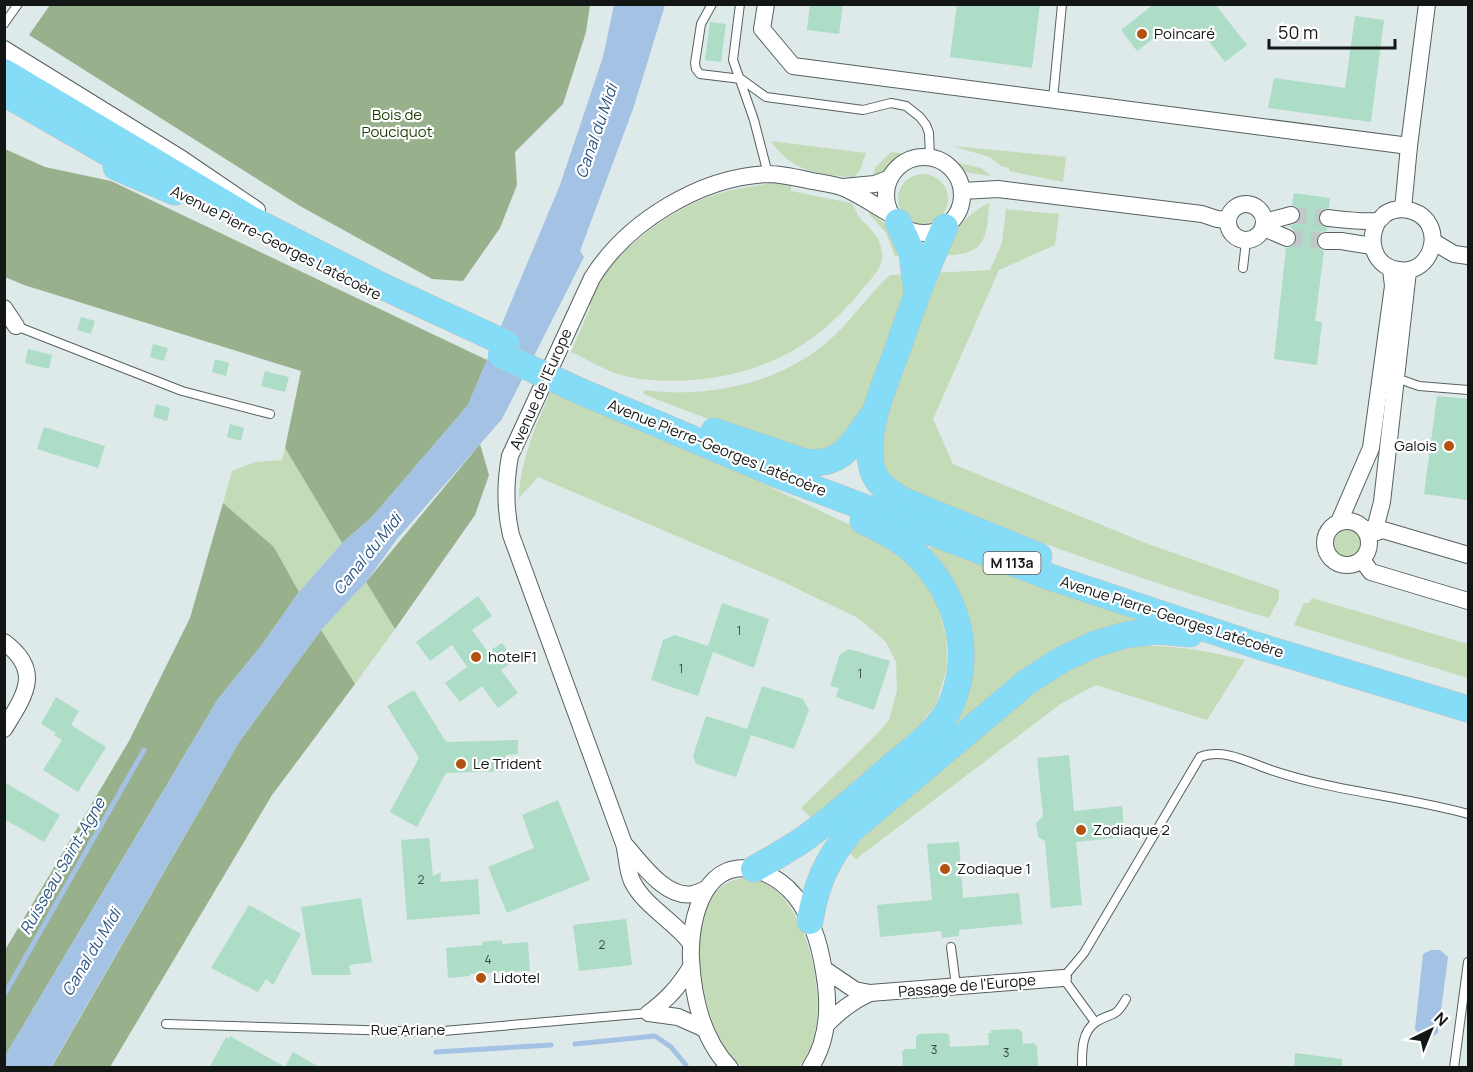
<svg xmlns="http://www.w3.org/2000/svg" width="1473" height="1072" viewBox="0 0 1473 1072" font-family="Manrope,sans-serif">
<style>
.green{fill:#c4dbb8}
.forest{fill:#98b18c}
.water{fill:#a3c2e4}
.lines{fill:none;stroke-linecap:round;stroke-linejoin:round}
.stream{stroke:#a3c2e4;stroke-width:5}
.building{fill:#adddc6}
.minor-tunnel{stroke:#bfc9c9;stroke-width:16;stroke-dasharray:16 8;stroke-linecap:butt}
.service-casing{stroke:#566060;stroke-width:10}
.minor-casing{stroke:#566060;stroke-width:18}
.primary-casing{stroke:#c1c2c2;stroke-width:27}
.service{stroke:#fff;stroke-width:8}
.minor{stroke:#fff;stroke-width:16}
.primary{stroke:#84dcf6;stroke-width:26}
.primary-bridge-casing{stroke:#c1c2c2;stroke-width:27;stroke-linecap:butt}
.primary-bridge{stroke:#84dcf6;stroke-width:26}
.poi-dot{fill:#b25110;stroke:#fff;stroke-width:2}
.labels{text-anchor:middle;stroke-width:4.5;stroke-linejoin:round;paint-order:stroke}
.number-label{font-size:12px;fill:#394841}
.shield{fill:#fff;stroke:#595c5b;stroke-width:1.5}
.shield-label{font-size:14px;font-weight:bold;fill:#121615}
.poi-label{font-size:15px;fill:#121615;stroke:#fff;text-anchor:start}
.park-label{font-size:15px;fill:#1d3d04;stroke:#fff}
.street-label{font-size:15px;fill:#121615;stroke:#fff}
.water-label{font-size:16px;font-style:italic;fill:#2a5582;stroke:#fff}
</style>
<rect width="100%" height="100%" fill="#dee9e9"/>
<g class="green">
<path d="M771,141l95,12 -6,17 -7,8c-34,-5 -61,-5 -82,-37z"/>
<polygon points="952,146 1066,157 1063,182 1009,171 1009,168 1001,166 990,157"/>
<path d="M891,152l18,2c-13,8 -24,18 -38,25l5,-12z"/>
<polygon points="950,161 981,168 991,176 964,172"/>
<circle cx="923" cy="199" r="25"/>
<path d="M772,183l19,2v6l60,12c5,5 5,10 9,15 10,10 20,19 22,34 2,16 -12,28 -21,39 -45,55 -97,83 -168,89 -26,2 -56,1 -81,-8 -14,-6 -28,-14 -41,-20l20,-46 -3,-2c4,-8 8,-17 13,-25 19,-29 63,-63 95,-77 24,-11 50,-15 76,-19z"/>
<path d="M989,203c-2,43 -7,51 -50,53 11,-20 28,-43 50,-53z"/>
<polygon points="869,207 891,231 907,256 895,256 886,233 869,214"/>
<path d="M1006,209l53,5 -4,31 -56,25 -66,149 20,45 195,80 131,46v9l-10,19c-128,-38 -254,-83 -377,-135l-10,-12 -4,-29 55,-169 57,-3 12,-27z"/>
<path d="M909,274l-1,20 -49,124 -9,18 -28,18 -64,-16 -115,-44 1,-4c66,9 140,-7 190,-54 20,-19 35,-42 56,-61z"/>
<path d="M552,388l89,38 222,105 27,16 29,27 18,30 9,32 1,31 -11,38 -28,34 -94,82 -13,-13 75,-73 13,-15 8,-29 -1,-29 -10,-20 -28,-24 -83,-40 -237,-101 -19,21c1,-39 18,-74 33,-110z"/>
<polygon points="285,448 342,543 299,592 274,547 223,503 232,471 255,462 282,460"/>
<circle cx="1348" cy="544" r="14"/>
<polygon points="932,547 939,547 1144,620 934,751 964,687 928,553 929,549"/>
<polygon points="366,582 395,629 355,684 321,630"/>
<polygon points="1312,598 1468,644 1468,678 1294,625 1304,603 1309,603"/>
<path d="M1144,646c35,-1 67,6 101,14l-38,60 -111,-35 -34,18 -206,156 -10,-9 14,-15 189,-154c32,-19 58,-30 95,-35z"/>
<path d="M743,878c7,1 16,1 22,5 48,24 72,147 33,184h-55c-12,-9 -22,-22 -27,-36 -17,-39 -36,-144 27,-153z"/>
</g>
<g class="forest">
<polygon points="50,5 590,5 586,32 563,104 515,152 517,185 500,228 463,281 432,279 300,206 29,35"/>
<polygon points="5,149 45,167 111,181 487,360 468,405 372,517 342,543 285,448 301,371 24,285 5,277"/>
<polygon points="480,444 489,475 475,515 395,629 366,582"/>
<polygon points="223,503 274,547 299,592 261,646 218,699 5,1056 5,950 129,741 190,618"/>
<polygon points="321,630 355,684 272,795 110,1067 51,1068 239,742"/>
</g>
<g class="water">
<polygon points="614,5 665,5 633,109 580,251 584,257 502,419 397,539 366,582 321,630 239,742 51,1067 5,1068 5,1056 218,699 261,646 299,592 342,543 372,517 468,405 560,185 603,57"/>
<polygon points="1431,950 1440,950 1448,957 1438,1033 1430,1038 1421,1036 1415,1029 1423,954"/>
</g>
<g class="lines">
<g class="stream">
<polyline points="4,995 144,750"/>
<polyline points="575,1044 655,1036 671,1047 686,1065"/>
<polyline points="436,1052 551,1045"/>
</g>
</g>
<g class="building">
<polygon points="810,4 843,4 839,34 807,30"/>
<polygon points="957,4 1040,4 1032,68 950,57"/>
<polygon points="1154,4 1215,4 1247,45 1225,62 1204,35 1166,29 1137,51 1121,30"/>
<polygon points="1355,16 1384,20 1371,122 1268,108 1274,78 1345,88"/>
<polygon points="710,22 726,24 721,62 705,60"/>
<polygon points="1294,193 1330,198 1329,208 1320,211 1318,217 1319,223 1327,228 1327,231 1320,232 1316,240 1317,247 1324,251 1315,321 1322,322 1317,365 1274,359 1286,248 1294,246 1297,237 1296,232 1289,226 1298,223 1301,217 1299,208 1292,205"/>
<polygon points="81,317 95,321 91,334 77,330"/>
<polygon points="153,344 168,348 164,361 150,357"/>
<polygon points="28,349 52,355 49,369 25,363"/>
<polygon points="215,359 229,363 226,376 212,372"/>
<polygon points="265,371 289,377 285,392 261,386"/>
<polygon points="1437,396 1468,399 1468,500 1424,494"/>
<polygon points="156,404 170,408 167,421 153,417"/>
<polygon points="230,424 244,428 241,441 227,437"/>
<polygon points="44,427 105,446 98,468 37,449"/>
<polygon points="478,596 492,616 472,630 488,652 502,643 515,660 501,670 518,693 498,708 482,686 460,702 445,683 467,667 452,645 430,661 416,642"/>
<polygon points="722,603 769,619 754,668 713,652 698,696 651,680 663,640 675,635 708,646"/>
<polygon points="849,649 890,661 874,710 836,697 839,688 830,686 840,654"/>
<polygon points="762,686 803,699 809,710 794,749 751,735 736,777 696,764 693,756 706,716 747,729"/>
<polygon points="414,690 446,742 518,740 518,754 506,755 507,771 446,773 417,827 390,812 419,758 387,706"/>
<polygon points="56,697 79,711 71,725 106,747 78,792 43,770 62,740 54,735 56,733 41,724"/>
<polygon points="1069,755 1074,811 1122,806 1125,837 1076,842 1082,905 1051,908 1045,841 1038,837 1036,823 1043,816 1037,758"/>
<polygon points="4,782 60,815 44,842 4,819"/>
<polygon points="558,800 590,880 507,913 488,867 534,848 522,815"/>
<polygon points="429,838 433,876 441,872 440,882 478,879 480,914 407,920 401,840"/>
<polygon points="959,842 963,898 1019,893 1022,924 959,930 959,936 942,938 941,931 880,937 877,905 932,900 927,844"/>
<polygon points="361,898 372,962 349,965 351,975 312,975 301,907"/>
<polygon points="249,905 301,934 273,985 266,979 258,992 211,968"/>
<polygon points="626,919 632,965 579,971 573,925"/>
<polygon points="502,940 502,944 528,942 530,971 470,974 470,976 448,978 446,948 483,945 482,942"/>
<polygon points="1019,1029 1020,1031 1022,1031 1023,1044 1035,1043 1035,1046 1037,1046 1038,1068 903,1068 902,1051 904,1051 904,1049 916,1049 916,1036 918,1036 918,1034 947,1033 947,1034 949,1035 950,1047 989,1045 988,1033 991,1033 991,1030"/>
<polygon points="230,1036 285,1067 293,1052 321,1068 209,1068 226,1037 229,1039"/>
<polygon points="1295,1053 1342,1059 1342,1068 1294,1068"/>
</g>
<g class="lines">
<g class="minor-tunnel">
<polyline points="1291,215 1328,218"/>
<polyline points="1287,238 1326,241"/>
</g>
<defs>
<g id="service">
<polyline points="712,4 701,24 695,63 696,69 700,74 741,79 766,97 863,110 891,103 906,106 920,117 926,125 929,133 930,158"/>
<polyline points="740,4 733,60 754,120 768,174"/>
<polyline points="4,24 18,4"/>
<polyline points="1053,99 1062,4"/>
<polyline points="1243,268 1246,241"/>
<polyline points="16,326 182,391 270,414"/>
<polyline points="1396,378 1419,386 1468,390"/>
<polyline points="951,947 956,986"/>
<path d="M1095,1022l-32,-44 21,-25 116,-196c23,-9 48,5 71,13 65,22 132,26 197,44"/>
<polyline points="166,1024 432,1032 649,1013"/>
<path d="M1082,1068c0,-16 -1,-36 14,-46 17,-11 18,-2 30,-23"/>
<polyline points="1454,1068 1468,962"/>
</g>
<g id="minor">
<polyline points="766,4 762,29 793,66 1409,146"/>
<polyline points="4,49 182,159 257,210"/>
<circle cx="924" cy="195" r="38"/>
<polyline points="843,187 875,184 890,178"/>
<polyline points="962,191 998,189 1202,214 1217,219 1228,220"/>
<circle cx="1246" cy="222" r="18"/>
<polyline points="1403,209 1409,146 1427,4"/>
<path d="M1328,218c9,1 44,5 51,2 2,-1 4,-4 6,-6 8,-5 18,-6 27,-3 35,11 22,65 -14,59 -25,-4 -31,-30 -20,-49"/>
<polyline points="1265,222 1291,215"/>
<polyline points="1264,228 1287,238"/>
<polyline points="1326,241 1341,241 1372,246"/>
<polyline points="1434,242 1454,254 1468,256"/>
<polyline points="4,308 16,326"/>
<circle cx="1347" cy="543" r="22"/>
<polyline points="1339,522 1371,448 1393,286 1391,269"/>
<polyline points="1367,533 1376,525 1382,502 1408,271"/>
<polyline points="1368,535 1383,530 1468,555"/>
<polyline points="1362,560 1371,572 1468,601"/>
<path d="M4,642c39,29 21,53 0,87"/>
<path d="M626,846c15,17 40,53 67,48 4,-1 9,-3 13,-5"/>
<path d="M690,942c-17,-22 -46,-36 -58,-61 -5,-11 -5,-26 -8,-37l-113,-309c-6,-26 -6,-52 -1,-79l82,-178c35,-56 108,-101 175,-104 15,0 31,4 45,7 11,2 22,3 32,7 16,7 32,18 48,27"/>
<polyline points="824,969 855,990 870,993 1063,978"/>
<path d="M649,1013c19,-14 30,-27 42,-46"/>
<polyline points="649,1013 678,1017 705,1029"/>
<path d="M826,1025c14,-14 26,-24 44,-32"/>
<path d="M730,1068c-28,-29 -37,-71 -39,-109 -2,-42 15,-107 71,-87 13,5 24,13 33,24 20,25 27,58 31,89 3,28 1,58 -16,83"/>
</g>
<g id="primary">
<polyline points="4,72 249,218 382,286 507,344"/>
<polyline points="4,93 134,168"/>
<polyline points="116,167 175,192"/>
<polyline points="898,222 912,253 917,295"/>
<path d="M945,227c-18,39 -33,80 -47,121 -12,34 -35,82 -26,120 4,16 16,23 30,32l137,56"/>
<polyline points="582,392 773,473 1050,577 1255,645 1468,709"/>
<path d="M714,431l91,31c39,5 48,-20 68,-47"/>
<path d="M754,869c16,-9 32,-18 47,-28 32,-22 61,-49 91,-75 18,-15 39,-30 53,-50 6,-8 9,-19 12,-29 13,-48 -5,-98 -40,-132 -15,-15 -35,-25 -54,-34"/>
<path d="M810,921c6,-37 17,-62 41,-91l176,-148 34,-22 34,-16 31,-9 31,-4 33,3"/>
</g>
</defs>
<use href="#service" class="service-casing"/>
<use href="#minor" class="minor-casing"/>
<use href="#primary" class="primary-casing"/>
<use href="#service" class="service"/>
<use href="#minor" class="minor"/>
<use href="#primary" class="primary"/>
<defs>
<polyline id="primary-bridge" points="501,355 582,392"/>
</defs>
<use href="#primary-bridge" class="primary-bridge-casing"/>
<use href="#primary-bridge" class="primary-bridge"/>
</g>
<g class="poi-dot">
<circle cx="1142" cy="34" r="6"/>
<circle cx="1449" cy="446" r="6"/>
<circle cx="476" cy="657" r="6"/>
<circle cx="461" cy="764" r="6"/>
<circle cx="1081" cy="830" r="6"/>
<circle cx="945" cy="869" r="6"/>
<circle cx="481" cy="978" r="6"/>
</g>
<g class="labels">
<g class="number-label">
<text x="739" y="635">1</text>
<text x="681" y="673">1</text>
<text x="860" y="678">1</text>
<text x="421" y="884">2</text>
<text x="602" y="949">2</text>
<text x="488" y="964">4</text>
<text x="934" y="1054">3</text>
<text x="1006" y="1057">3</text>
</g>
<rect class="shield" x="983.5" y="552" width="57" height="22" rx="4.5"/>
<g class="shield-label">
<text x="1012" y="568">M 113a</text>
</g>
<g class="poi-label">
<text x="1154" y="39">Poincaré</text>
<text x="1437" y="451" text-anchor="end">Galois</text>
<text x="488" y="662">hotelF1</text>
<text x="473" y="769">Le Trident</text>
<text x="1093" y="835">Zodiaque 2</text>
<text x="957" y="874">Zodiaque 1</text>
<text x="493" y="983">Lidotel</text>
</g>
<g class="park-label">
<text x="397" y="120">Bois de<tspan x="397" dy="17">Pouciquot</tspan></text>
</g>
<g class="street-label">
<text transform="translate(276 243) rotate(27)" y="5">Avenue Pierre-Georges Latécoère</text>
<text transform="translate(541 389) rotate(-66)" y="5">Avenue de l'Europe</text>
<text transform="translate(717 448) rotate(22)" y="5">Avenue Pierre-Georges Latécoère</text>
<text transform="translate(1172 617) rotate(18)" y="5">Avenue Pierre-Georges Latécoère</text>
<text transform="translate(967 986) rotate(-5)" y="5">Passage de l'Europe</text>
<text x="408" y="1035">Rue Ariane</text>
</g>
<g class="water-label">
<text transform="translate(596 131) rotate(-71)" y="6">Canal du Midi</text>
<text transform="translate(367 554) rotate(-51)" y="6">Canal du Midi</text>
<text transform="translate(62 866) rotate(-60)" y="6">Ruisseau Saint-Agne</text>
<text transform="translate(91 952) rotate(-59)" y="6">Canal du Midi</text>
</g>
</g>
<rect width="1473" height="1072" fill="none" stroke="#121615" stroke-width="12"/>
<g transform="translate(1431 1030) rotate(43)" stroke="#ffffff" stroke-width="4.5" paint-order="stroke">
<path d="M0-4.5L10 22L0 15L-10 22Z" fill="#121615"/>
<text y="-9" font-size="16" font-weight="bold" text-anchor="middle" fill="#121615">N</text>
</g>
<path d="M1269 39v9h126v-9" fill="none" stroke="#121615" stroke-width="3"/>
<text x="1278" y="39" font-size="18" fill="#121615" stroke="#ffffff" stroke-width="4.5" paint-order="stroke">50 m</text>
</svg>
